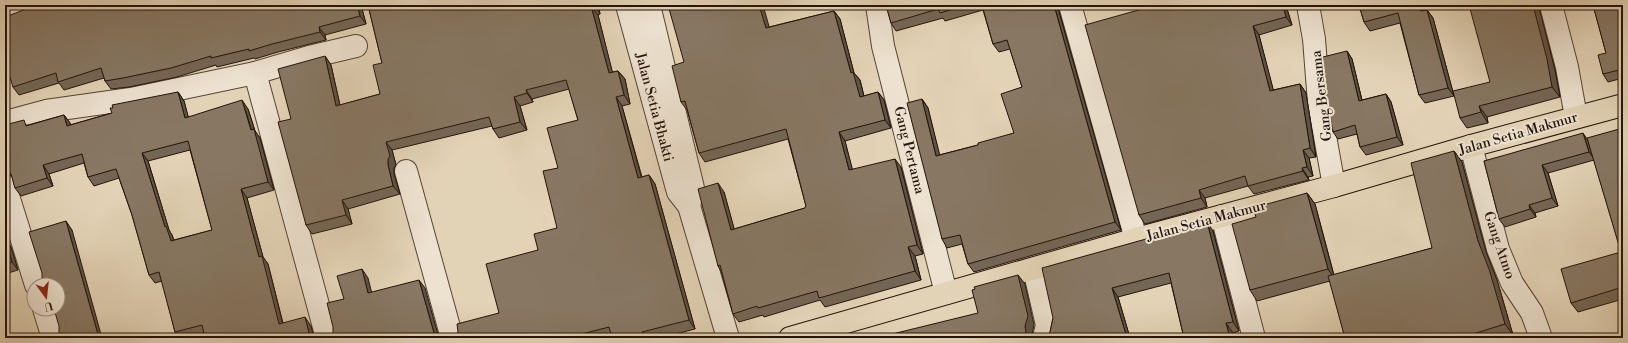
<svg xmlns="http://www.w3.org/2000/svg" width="1628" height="343" viewBox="0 0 1628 343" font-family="'Libre Bodoni',serif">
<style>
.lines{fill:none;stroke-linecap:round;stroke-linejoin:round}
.minor-casing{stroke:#544435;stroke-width:24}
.major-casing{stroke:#24140a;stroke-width:24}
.minor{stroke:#ede2d0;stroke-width:22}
.major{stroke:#e3d3b6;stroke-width:22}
.wall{fill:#746655;stroke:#24140a;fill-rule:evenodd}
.shaded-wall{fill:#5e5345;stroke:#24140a}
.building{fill:#877763;stroke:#24140a;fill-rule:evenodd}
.labels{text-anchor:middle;stroke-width:4;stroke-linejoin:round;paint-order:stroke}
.street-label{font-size:14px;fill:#24140a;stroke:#ede2d0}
</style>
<rect width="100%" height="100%" fill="#e3d3b6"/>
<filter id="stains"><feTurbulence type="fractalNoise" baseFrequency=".005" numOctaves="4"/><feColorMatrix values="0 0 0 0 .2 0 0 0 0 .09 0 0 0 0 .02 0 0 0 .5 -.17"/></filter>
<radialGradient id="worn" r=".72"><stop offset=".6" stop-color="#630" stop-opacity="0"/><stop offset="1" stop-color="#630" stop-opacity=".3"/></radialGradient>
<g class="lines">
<defs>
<g id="minor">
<polyline points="627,5 678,192 689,206 728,338"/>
<polyline points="649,5 693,188 689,206"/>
<polyline points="877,5 883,46 946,293"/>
<polyline points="1070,5 1136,239"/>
<polyline points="1308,5 1314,39 1319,103 1334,186"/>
<polyline points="1551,5 1567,67 1576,117"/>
<polyline points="5,14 31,5"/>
<polyline points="5,122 46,111 131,99 255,73"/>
<polyline points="1471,146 1498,249 1512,283 1532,313 1541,338"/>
<polyline points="406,171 452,338"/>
<polyline points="5,186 36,285"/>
<polyline points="1222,216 1254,338"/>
<polyline points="1034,269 1047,325 1044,338"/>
<polyline points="44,309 53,338"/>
<polyline points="327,338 255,73 309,57 356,46"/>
</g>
<polyline id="major" points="790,338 1136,239 1334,186 1471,146 1623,105"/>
</defs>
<use href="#minor" class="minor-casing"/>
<use href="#major" class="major-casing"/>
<use href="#minor" class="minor"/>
<use href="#major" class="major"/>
</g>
<g class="wall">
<polygon points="33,5 37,5 38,6 42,5 361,5 366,24 325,35 326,40 278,52 255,59 254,58 217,67 216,65 177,77 129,87 111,89 105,81 104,78 64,90 59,83 19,95 13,87 29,8"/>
<polygon points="368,5 598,5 600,14 598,15 612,72 618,71 625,79 630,104 622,106 642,177 649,175 655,184 695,329 660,338 612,338 612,336 606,338 454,338 499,313 538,250 557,228 558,168 578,120 569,89 532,99 533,102 520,106 527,130 499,138 493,129 492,126 392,150 396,165 394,168 394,174 400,194 348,209 352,224 312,234 306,225 291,119 325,56 331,65 340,105 380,94 382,63"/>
<polygon points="886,5 1058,5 1058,8 1121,230 974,272 968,264 962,244 947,248 942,239 922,99 928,108 939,155 978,145 1014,133 1022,87 1010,49 999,52 993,44 983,10 945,21 943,18 896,31 891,23"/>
<polygon points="1141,5 1296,5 1296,7 1287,9 1292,25 1259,35 1273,90 1300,84 1306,93 1316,157 1309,158 1313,176 1308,177 1309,180 1254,194 1248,186 1205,198 1207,207 1145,224 1139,215 1142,9"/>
<polygon points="1359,5 1423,5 1424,10 1427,10 1433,18 1454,96 1425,103 1419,95 1400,23 1370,31 1364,22"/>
<polygon points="1593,5 1623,5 1623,78 1608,82 1603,74 1606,53"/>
<polygon points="1539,8 1555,70 1560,97 1487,117 1488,123 1467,128 1460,118 1490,82"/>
<polygon points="834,11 840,19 854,73 860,80 864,96 878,92 884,100 891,128 845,141 852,170 901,167 923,254 915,256 921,280 825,307 820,300 764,317 763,315 739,322 733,314 721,271 718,266 724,192 734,229 805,208 806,206 788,139 705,162 699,153 687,110 681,102 684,62 769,27"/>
<polygon points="1347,51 1352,59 1362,100 1386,94 1391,102 1403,145 1366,155 1360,147 1357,134 1338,139 1333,132"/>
<path d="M178,92l6,9 4,16 60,-8 7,22 5,7 14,52 -27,8 16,59 5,7 15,59 28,3 3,12h-109v-3l-13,3h-13l-4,-6 -13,-51 -7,2 -6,-8 -17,-60 -13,-37 -25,8 -6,-9 -4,-14 -35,11 4,12 -32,10 -6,-8 -3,-12 -4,-2h-3v-49h23l36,-10 6,8v2l42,-12zM190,150l22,80 -38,10 -2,-5 -3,-5 -21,-69z"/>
<polygon points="1623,128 1623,299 1578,312 1571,303 1621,252 1594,160 1548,173 1558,206 1535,213 1536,217 1505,227 1499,219 1484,161 1588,140"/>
<polygon points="1454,151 1462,162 1486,252 1497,280 1513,335 1505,338 1345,338 1330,281 1257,301 1250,290 1256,217 1307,193 1315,204 1334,275 1432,248"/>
<polygon points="1213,231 1239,331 1233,333 1234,338 1184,338 1171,283 1118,297 1130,338 1046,338 1050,332 1053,318"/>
<polygon points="5,239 11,247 18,270 5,274"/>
</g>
<g class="shaded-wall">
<polygon points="357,5 361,5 366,24 360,16"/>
<polygon points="594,5 598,5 600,14"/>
<polygon points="759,5 763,5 772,37 766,28"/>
<polygon points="1054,5 1058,5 1058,8 1121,230 1115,222"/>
<polygon points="1283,5 1284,5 1287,9 1292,25 1286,17"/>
<polygon points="1419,5 1423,5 1427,20 1421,11"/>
<polygon points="1533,5 1539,5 1539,8 1555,70 1560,97 1552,87"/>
<polygon points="591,6 598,15 615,82 609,73"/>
<polygon points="1618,6 1623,14 1623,26"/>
<polygon points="1427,10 1433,18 1454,96 1448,88"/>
<polygon points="834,11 840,19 854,73 860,80 866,105 860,97 851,73"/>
<polygon points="1253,26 1259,35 1276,100 1270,91"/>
<polygon points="319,27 325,35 326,40 320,32"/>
<polygon points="1347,51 1352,59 1364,109 1359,101"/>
<polygon points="325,56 331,65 342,115 336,106"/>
<polygon points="618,71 625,79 630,104 624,95"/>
<polygon points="1300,84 1306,93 1316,157 1310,148"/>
<polygon points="526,90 532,99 533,102 527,93"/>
<polygon points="178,92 184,101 191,127 185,118"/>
<polygon points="878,92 884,100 891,128 885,120"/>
<polygon points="1386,94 1391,102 1403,145 1397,137"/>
<polygon points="514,97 520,106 527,130 520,122"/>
<polygon points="616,97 622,106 644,187 638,178"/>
<polygon points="922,99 928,108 942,164 936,156"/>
<polygon points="242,100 248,109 255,131 260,138 274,190 268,182"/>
<polygon points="1479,106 1487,117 1488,123 1481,112"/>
<polygon points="64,115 70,123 73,134 67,126"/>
<polygon points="839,132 845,141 855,179 849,170"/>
<polygon points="1583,133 1589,142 1595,160 1589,152"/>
<polygon points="386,142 392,150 396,165 394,168 394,174 400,194 393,186 388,165"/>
<polygon points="1303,150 1309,158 1313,176 1307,167"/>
<polygon points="1454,151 1462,162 1486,252 1497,280 1513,335 1505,324 1478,241"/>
<polygon points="142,153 148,161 169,230 172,235 177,250 171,241 165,227"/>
<polygon points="895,159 901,167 923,254 917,245"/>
<polygon points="43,165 49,174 53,186 47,178"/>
<polygon points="1542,165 1548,173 1558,206 1552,198"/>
<polygon points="1302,168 1308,177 1309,180 1303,171"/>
<polygon points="649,175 655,184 695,329 689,320"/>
<polygon points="718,183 724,192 737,239 731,230"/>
<polygon points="241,189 247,198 263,257 268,264 285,333 279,324 259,257"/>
<polygon points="1199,190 1205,198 1207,207 1201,198"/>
<polygon points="1307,193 1315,204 1335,280 1328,269"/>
<polygon points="342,200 348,209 352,224 346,215"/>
<polygon points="1529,205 1535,213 1536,217 1530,209"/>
<polygon points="66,221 72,230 102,338 99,338"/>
<polygon points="1207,222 1213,231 1239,331 1233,322"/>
<polygon points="5,239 11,247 18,270 12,262"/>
<polygon points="908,247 915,256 921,280 915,271"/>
<polygon points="362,269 368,278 374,302 368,293"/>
<polygon points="1018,275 1025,284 1034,325 1032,335 1032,338 1029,338 1026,333"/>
<polygon points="419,280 425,288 439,338 437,338 434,333"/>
<polygon points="1112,288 1118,297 1130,338 1127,338"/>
<polygon points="305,317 311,326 314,338 312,338 309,333"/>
<polygon points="1226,323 1233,333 1234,338 1230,338"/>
<polygon points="642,332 646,338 644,338"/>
</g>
<g class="building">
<polygon points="33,5 36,5 37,7 42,5 357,5 360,16 319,27 320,32 272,44 249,51 249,49 211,58 211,56 171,68 123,78 105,81 101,68 58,82 56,73 13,87 5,62 5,17 29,8"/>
<polygon points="368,5 594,5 591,6 609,73 618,71 624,95 616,97 638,178 649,175 689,320 642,332 644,338 612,338 609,327 566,338 454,338 458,332 457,324 499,313 486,264 538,250 534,234 557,228 543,171 558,168 547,128 578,120 566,80 526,90 527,93 514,97 520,122 493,129 489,117 386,142 390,156 388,159 388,165 393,186 342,200 346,215 306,225 278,122 291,119 278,69 325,56 336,106 380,94 373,65 382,63"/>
<polygon points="668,5 759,5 766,28 834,11 851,73 853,72 860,97 878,92 885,120 839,132 849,170 895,159 917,245 908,247 915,271 819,298 817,291 758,308 757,306 733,314 720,265 718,266 698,189 718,183 731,230 805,208 805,207 806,206 786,129 699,153 685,101 681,102 672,66 684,62"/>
<polygon points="886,5 966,5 940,13 938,9 891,23"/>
<polygon points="982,5 1054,5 1115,222 968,264 960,235 942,239 907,103 922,99 936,156 978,145 978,143 1014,133 1001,94 1022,87 1007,40 993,44"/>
<polygon points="1141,5 1283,5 1286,17 1253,26 1270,91 1300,84 1310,148 1303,150 1307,167 1302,168 1303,171 1248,186 1245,176 1199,190 1201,198 1139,215 1085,25 1142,9"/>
<polygon points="1359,5 1419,5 1421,11 1427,10 1448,88 1419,95 1398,13 1364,22"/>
<polygon points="1469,5 1533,5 1547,59 1552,87 1479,106 1481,112 1460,118 1453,91 1490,82"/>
<polygon points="1593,5 1622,5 1618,6 1623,26 1623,69 1603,74 1598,55 1606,53"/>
<polygon points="1347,51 1359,101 1386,94 1397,137 1360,147 1355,125 1333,132 1326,94 1323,57"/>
<path d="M178,92l7,26 57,-18 9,30 3,-1 14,53 -27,7 18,68 3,-1 17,68 26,-7 4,16 3,5h-107l-3,-13 -27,7 -16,-60 -10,3 -17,-60 -16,-46 -28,8 -6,-23 -39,11 4,13 -32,10 -4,-14 -4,-6 -2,-1v-42l19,-5 2,6 38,-11 3,11 45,-13 -2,-5h3l-1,-3zM188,141l24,89 -41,11 -5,-15 -1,1 -23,-74z"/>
<polygon points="1623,128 1623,287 1571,303 1561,269 1621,252 1587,138"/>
<polygon points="1583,133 1589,152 1542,165 1552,198 1529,205 1530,209 1499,219 1484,161"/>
<polygon points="1454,151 1478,241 1489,269 1505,324 1460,338 1345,338 1328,276 1432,248 1411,163"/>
<polygon points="1307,193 1328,269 1250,290 1232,224 1256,217 1253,208"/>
<polygon points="66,221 99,338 56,338 59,333 59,326 54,309 58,309 58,285 41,285 40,283 42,279 42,273 29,232"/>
<polygon points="1207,222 1233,322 1226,323 1230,338 1184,338 1169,273 1112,288 1127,338 1046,338 1050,332 1053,318 1042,268"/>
<polygon points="5,239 12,262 5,264"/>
<polygon points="362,269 368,293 419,280 434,333 437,338 330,338 333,333 333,327 327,303 344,299 337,276"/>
<polygon points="1018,275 1028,316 1025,326 1026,333 1029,338 876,338 978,313 972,290 975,289 974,287"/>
</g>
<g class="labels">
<g class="street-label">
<text transform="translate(1321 96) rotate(-97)" y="5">Gang Bersama</text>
<text transform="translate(655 107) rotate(75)" y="5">Jalan Setia Bhakti</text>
<text transform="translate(1518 133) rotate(-16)" y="5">Jalan Setia Makmur</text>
<text transform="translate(910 150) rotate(76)" y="5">Gang Pertama</text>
<text transform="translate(1206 220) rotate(-15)" y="5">Jalan Setia Makmur</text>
<text transform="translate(1500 245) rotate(71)" y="5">Gang Atmo</text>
</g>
</g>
<rect width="1628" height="343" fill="none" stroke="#e3d3b6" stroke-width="20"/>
<rect x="6" y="6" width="1616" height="331" fill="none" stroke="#24140a" stroke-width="2"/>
<rect x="10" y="10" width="1608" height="323" fill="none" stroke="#24140a"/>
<g transform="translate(46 297) rotate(165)"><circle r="19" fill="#ede2d0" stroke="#9d9081"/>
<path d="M0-3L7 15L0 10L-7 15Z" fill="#8f2418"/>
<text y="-6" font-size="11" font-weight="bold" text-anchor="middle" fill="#24140a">U</text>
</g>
<rect width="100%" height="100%" filter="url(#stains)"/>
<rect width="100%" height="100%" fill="url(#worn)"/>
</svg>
